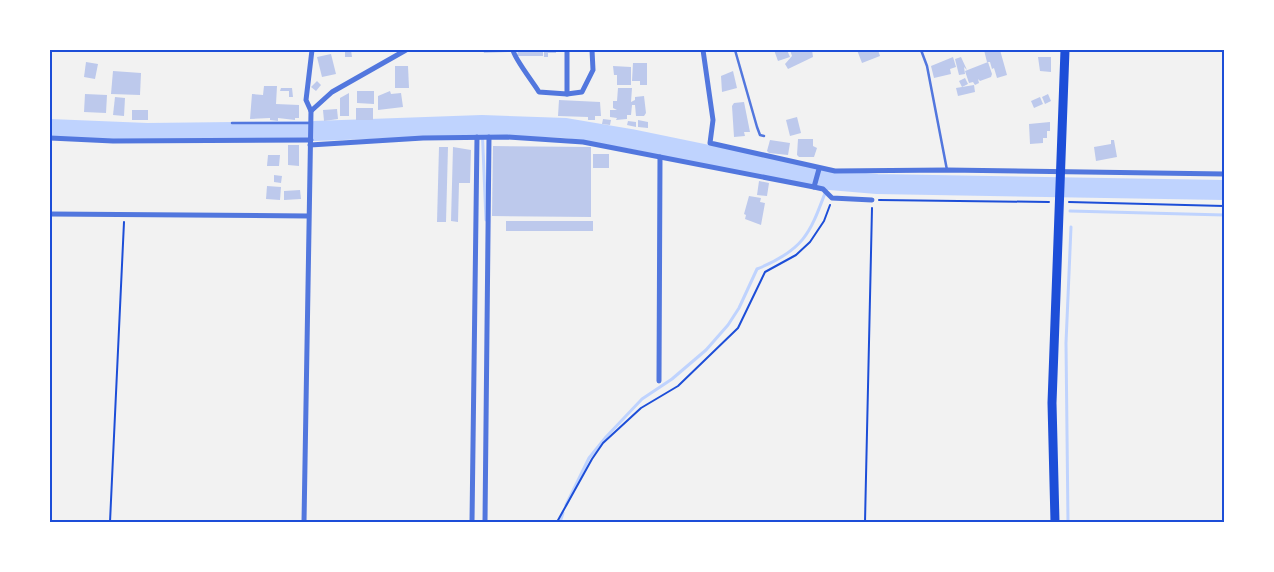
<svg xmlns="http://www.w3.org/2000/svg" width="1274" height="572" viewBox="0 0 1274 572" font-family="'Nunito Sans',sans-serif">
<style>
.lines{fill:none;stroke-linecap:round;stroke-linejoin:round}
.stream{stroke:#bfd3fe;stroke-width:3}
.river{stroke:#bfd3fe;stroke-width:20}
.building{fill:#bdc9ec}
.path{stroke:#1d4ed8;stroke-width:2}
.service{stroke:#5277de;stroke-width:2.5}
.minor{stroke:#5277de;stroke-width:5}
.primary{stroke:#1d4ed8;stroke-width:9}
.neatline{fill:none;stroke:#1d4ed8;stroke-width:2}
</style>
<rect width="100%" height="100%" fill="#f2f2f2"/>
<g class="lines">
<g class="stream">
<polyline points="482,125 486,220"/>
<polyline points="1070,211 1224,215"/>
<path d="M566,505l23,-47 17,-21 36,-38 30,-20 34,-29 22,-25 11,-17 18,-39c52,-21 54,-40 73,-89"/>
<polyline points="560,522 563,513"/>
<polyline points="1068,522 1066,343 1071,227"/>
</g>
<polyline class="river" points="50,129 147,133 314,131 482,125 566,128 631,139 830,180 877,184 1224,190"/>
</g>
<g class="building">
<polygon points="345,50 351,50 352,57 345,57"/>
<polygon points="483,50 508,50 508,52 484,53"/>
<polygon points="518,50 543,50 543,56 517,56"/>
<polygon points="544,50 556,50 556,53 548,53 548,57 544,57"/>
<polygon points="774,50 787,50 790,57 778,61"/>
<polygon points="790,50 812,50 813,57 788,69 785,64 792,56"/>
<polygon points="857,50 878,50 880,56 862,63"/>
<polygon points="984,50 1000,50 1007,75 997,78 994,68 992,69 990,62 987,62"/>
<polygon points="331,54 336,74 322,77 317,57"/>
<polygon points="953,57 956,67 950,69 951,74 934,78 931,66"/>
<polygon points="961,57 967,70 964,67 965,74 959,75 955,59"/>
<polygon points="1038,57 1051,57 1051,72 1040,71"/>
<polygon points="86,62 98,64 95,79 84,77"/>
<polygon points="988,62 992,74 991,77 980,81 978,79 979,83 975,85 973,82 969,83 965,71"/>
<polygon points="633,63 647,63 647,85 640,85 640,81 632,81"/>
<polygon points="395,66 408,66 409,88 395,88"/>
<polygon points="613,66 631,67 631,85 617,85 617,75 614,75"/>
<polygon points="113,71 141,73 140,95 111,94"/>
<polygon points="733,71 737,88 722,92 721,76"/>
<polygon points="965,78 968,84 962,87 959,81"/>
<polygon points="317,81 321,85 316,91 311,87"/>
<polygon points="974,85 975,92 958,96 956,88"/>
<polygon points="264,86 277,86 276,104 299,105 299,118 295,118 295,120 278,118 278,121 270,120 270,118 250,119 252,94 263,95"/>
<polygon points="281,88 292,88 293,97 289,97 289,91 280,91"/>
<polygon points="618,88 632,88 631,102 635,100 635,97 644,96 646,113 644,116 636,116 635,105 632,105 631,115 627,115 627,119 616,120 617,118 610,117 610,110 617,110 613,108 613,101 617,101"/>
<polygon points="357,91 374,91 374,104 357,103"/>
<polygon points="390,91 391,94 401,93 403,107 378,110 378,96"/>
<polygon points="349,93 349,116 340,116 340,98"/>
<polygon points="85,94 107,95 106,113 84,112"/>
<polygon points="1048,94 1051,101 1045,104 1042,97"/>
<polygon points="115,97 125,98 124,116 113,115"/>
<polygon points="1040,97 1043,104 1034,108 1031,101"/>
<polygon points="559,100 600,102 601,116 595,116 595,120 588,120 588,117 558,116"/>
<polygon points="744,102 750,132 744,132 745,136 734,137 732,106 734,103"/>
<rect x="356" y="108" width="17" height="12"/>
<polygon points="337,109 338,119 324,121 323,110"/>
<rect x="132" y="110" width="16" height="10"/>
<polygon points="797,117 801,133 790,136 786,120"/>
<polygon points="603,119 611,120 610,125 602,124"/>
<polygon points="638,120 648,122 648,128 638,127"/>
<polygon points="628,121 636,122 636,127 627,125"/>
<polygon points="1050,122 1050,131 1047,131 1047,138 1043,138 1043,143 1030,144 1029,124"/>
<polygon points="798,139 813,139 813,146 817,148 814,157 799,157 797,155"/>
<polygon points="770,140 790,143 788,155 769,153 767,151"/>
<polygon points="1111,140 1114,140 1117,157 1096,161 1094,147 1111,144"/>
<polygon points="288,145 299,145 299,166 288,165"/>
<polygon points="493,146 591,147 591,217 492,216"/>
<polygon points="439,147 448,147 446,222 437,222"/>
<polygon points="453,147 471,150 470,183 459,183 458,222 451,221"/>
<rect x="593" y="154" width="16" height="14"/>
<polygon points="268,155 280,155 279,166 267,166"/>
<polygon points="274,175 282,176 281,183 274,182"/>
<polygon points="759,181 769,183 767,196 757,195"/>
<polygon points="267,186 281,187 280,200 266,199"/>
<polygon points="300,190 301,199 284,200 284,191"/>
<polygon points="749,196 761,198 760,202 765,203 761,225 745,219 746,215 744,214"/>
<rect x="506" y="221" width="87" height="10"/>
</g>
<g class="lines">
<g class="path">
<polyline points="879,200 1049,202"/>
<polyline points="1069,202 1224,206"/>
<polyline points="110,522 124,222"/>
<polyline points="557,522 592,459 603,443 641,408 678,386 738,328 765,272 796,255 810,242 824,221 830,205"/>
<polyline points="865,522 872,208"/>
</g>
<g class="service">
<polyline points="735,50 757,127 760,135 764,136"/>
<polyline points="921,50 927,66 947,170"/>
<polyline points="232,123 311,123"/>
</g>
<g class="minor">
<path d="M513,50c1,8 20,32 26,42l28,2 15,-2 11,-22 -1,-20"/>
<polyline points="567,50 567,94"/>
<polyline points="703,50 713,120 710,143 835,171 947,170 1224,174"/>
<polyline points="311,111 306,100 312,50"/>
<polyline points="50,138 113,141 311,140"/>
<polyline points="310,145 423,138 507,137 583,142 814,187 823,189 832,198 872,200"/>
<polyline points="814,187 819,169"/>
<polyline points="50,214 308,216"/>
<polyline points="659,381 660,157"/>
<polyline points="304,522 311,111 332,92 406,50"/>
<polyline points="472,522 477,137"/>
<polyline points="485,522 489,137"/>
</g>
<polyline class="primary" points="1055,522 1052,403 1065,50"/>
</g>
<rect width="1274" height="572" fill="none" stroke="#ffffff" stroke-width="102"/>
<rect x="51" y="51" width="1172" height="470" class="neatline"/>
</svg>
